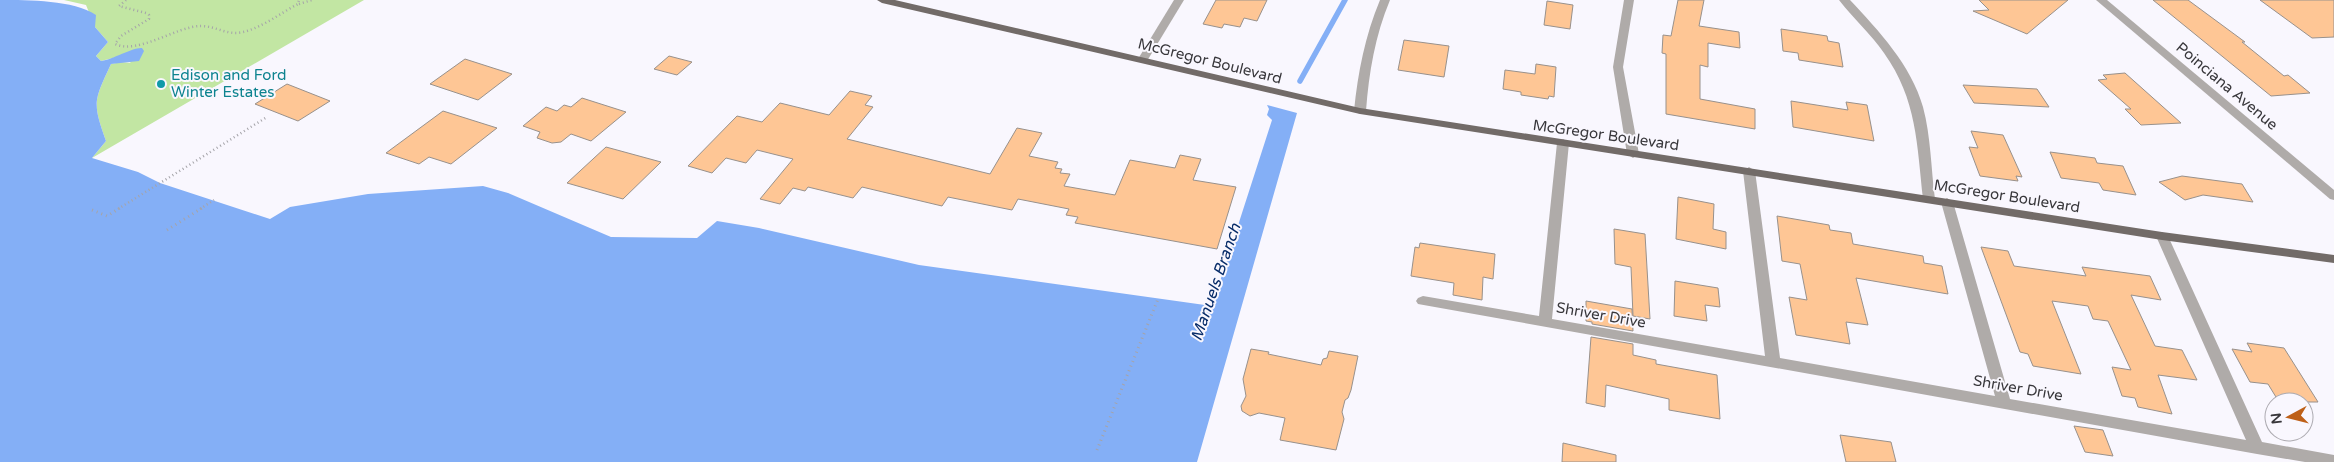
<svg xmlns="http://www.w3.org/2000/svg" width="2334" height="462" viewBox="0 0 2334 462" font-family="'Varela Round',sans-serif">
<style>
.green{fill:#c2e6a3}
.water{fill:#84aff6}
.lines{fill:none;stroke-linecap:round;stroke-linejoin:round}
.stream{stroke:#84aff6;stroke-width:5.5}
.building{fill:#fec695;stroke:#98918c}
.path-far1{stroke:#a5a4a9;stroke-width:2.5;stroke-dasharray:1 3;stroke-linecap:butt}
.path{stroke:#a5a4a9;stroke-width:3;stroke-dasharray:1 4;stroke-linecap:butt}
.minor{fill:#afaba9;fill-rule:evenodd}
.major{fill:#726b68;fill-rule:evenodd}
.culture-dot{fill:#0f9aa8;stroke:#f9f7fe;stroke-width:2}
.labels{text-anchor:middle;stroke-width:4;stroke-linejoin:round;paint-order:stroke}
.street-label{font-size:15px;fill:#38373b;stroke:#f9f7fe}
.culture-label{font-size:15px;fill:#0d838f;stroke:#f9f7fe;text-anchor:start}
.water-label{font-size:16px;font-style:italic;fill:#072c69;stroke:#f9f7fe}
</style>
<rect width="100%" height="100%" fill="#f9f7fe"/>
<path class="green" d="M64,0h300l-272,158 14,-17c-14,-39 -12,-40 5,-77l11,-2 9,1 -10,-7 -20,5 -5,-5 12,-14 -13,-15 -9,-22z"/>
<path class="water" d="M0,0c30,0 73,0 96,15l-1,12 13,15 -12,14 5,5c13,-2 32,-14 41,-13l2,3 -5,10 -28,3c-17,37 -19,38 -5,77l-14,17 46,14 22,11 110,36 20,-12 78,-13 115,-8 25,7 103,44 86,1 20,-17 42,7 160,37 293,41 60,-186 -5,-5 2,-6 -2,-4 30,8 -100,349h-1197z"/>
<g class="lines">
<polyline class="stream" points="1300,81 1345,0"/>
</g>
<g class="building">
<polygon points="1216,0 1267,0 1257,21 1244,18 1240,27 1224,24 1222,28 1203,24"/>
<polygon points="1678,0 1704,0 1699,26 1739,32 1740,48 1708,43 1708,67 1700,65 1700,99 1755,109 1755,129 1666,114 1666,54 1662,53 1663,35 1671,36"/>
<polygon points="1979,0 2068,0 2027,34 1973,11 1989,10"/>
<polygon points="2153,0 2188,0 2245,42 2242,42 2284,76 2288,75 2310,93 2271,96"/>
<polygon points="2260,0 2334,0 2334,37 2312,38"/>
<polygon points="1547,1 1573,5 1570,29 1544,25"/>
<polygon points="1781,29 1827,36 1828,41 1839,43 1843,67 1799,60 1798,53 1783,51"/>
<polygon points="1404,40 1449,46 1444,77 1398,70"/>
<polygon points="669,56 692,62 677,75 654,69"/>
<polygon points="465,59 493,68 512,74 478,100 430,84"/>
<polygon points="1536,64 1556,67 1554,97 1549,96 1548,99 1521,95 1521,92 1503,89 1505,70 1535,74"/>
<polygon points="2125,73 2162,106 2181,123 2141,125 2125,109 2131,109 2098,80 2107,79 2103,75"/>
<polygon points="287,84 330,101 298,121 255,104"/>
<polygon points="1963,85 2037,89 2049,107 1974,103"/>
<polygon points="850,91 872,96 865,105 873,107 847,139 990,174 1017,128 1042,133 1029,156 1058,162 1055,168 1062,169 1060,173 1070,174 1064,186 1115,195 1130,160 1175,168 1180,155 1201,159 1193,180 1236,187 1217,249 1075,223 1078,217 1066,215 1069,209 1018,199 1012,210 948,197 942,206 862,187 853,198 808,187 805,191 793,188 780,204 760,199 793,159 757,150 746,163 726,158 712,173 688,166 737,116 762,122 780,103 829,115"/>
<polygon points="582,98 626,112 591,141 571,134 561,142 552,143 537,138 540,132 523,126 546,107 557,111 564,105 571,107"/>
<polygon points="1791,101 1848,110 1846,102 1867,105 1874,141 1793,127"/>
<polygon points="443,111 497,128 451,164 429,157 419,164 386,153"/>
<polygon points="1971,131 2003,135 2022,177 2016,176 2018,181 1980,176 1969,147 1978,148"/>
<polygon points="606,147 661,162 623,199 567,183"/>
<polygon points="2050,152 2095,158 2097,163 2123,166 2136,195 2103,190 2099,183 2061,178"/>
<polygon points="2182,176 2242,184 2253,202 2203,195 2185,200 2159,182"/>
<polygon points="1678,197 1714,204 1713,229 1726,232 1726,249 1676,239"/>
<polygon points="1777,216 1829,225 1830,230 1851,233 1853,244 1923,256 1924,263 1942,266 1948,294 1856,278 1868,325 1846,322 1850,344 1796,335 1789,297 1807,300 1800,264 1782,261"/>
<polygon points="1614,229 1645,234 1650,319 1633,316 1631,267 1615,264"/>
<polygon points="1420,243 1495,254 1493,279 1483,277 1482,300 1453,295 1454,283 1411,276 1415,247 1419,248"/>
<polygon points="1981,247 2008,251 2014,266 2086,276 2082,267 2150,276 2161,300 2131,295 2155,346 2182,350 2197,380 2158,375 2172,414 2138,407 2135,398 2122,396 2112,367 2131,370 2108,321 2093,319 2088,306 2052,301 2081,374 2033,366 2028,354 2020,352"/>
<polygon points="1675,281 1718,288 1720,307 1705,305 1707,321 1674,316"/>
<polygon points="1586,301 1632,309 1633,331 1592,324 1592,322 1586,321"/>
<polygon points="1591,337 1633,344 1633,355 1656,360 1656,364 1717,375 1720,419 1669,410 1669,399 1606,385 1605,407 1586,403"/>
<polygon points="2247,343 2284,348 2318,402 2279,402 2268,384 2250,382 2232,349 2252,352"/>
<polygon points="1251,349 1269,352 1268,354 1321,365 1323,359 1327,358 1329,351 1358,356 1351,390 1348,398 1345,400 1342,412 1344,419 1336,450 1280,440 1285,418 1259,413 1250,416 1242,411 1241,406 1246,396 1243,379"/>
<polygon points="2074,426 2103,430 2113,456 2085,452"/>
<polygon points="1840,435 1891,442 1896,462 1846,462"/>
<polygon points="1563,443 1616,455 1616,462 1562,462"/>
</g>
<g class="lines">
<g class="path-far1">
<path d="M126,0l-7,6 27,7 3,2v4l-28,17 -6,8c23,11 62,-18 86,-18 15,0 27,10 42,6 18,-4 38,-19 55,-28l1,-4"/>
<polyline points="299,4 312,0"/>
<polyline points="118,209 267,117"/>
<polyline points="200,209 214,200"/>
</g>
<g class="path">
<polyline points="92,210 107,216 120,208"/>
<polyline points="167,230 202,208"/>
<polyline points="1097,450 1158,299"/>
</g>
<g class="minor">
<polygon points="1174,0 1184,0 1147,61 1139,61 1138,59"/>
<path d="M1380,0h10c-15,36 -21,72 -24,111l-6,3 -6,-3c4,-39 11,-75 26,-111z"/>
<polygon points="1624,0 1634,0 1623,67 1639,154 1633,158 1627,154 1613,67"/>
<path d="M1839,0h11c29,31 61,65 73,107 8,30 8,62 12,92l-2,3h-8l-2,-3c-6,-54 -6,-100 -39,-146 -13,-19 -31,-35 -45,-53z"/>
<polygon points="2096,0 2107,0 2334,190 2334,200 2330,199"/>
<polygon points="1563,139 1569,143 1552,319 1765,356 1743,171 1749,167 1755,171 1780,358 1995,396 1941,202 1947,198 1953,202 2010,399 2246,440 2156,236 2162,232 2168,236 2262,442 2334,455 2334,462 2305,462 2257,454 1418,304 1416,301 1418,298 1423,296 1539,316 1557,143"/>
</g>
<polygon class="major" points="877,0 895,0 1360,108 2162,232 2334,255 2334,263 2162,240 1360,114 882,3"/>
</g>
<circle class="culture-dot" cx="161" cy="84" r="5"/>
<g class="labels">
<g class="street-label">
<text transform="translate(1210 61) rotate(14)" y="5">McGregor Boulevard</text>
<text transform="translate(2227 86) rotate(40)" y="5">Poinciana Avenue</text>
<text transform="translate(1606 135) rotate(8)" y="5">McGregor Boulevard</text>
<text transform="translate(2007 196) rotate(9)" y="5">McGregor Boulevard</text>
<text transform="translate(1601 315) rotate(10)" y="5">Shriver Drive</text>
<text transform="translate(2018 388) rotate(10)" y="5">Shriver Drive</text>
</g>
<g class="culture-label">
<text x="171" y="80">Edison and Ford<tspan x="171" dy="17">Winter Estates</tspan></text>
</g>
<g class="water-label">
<text transform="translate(1215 282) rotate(-71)" y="6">Manuels Branch</text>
</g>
</g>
<g transform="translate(2289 417) rotate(263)"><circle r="24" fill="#f9f7fe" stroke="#acaab0"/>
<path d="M0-4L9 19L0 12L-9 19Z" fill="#be6018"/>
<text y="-8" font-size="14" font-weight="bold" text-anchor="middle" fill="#38373b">N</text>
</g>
</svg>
